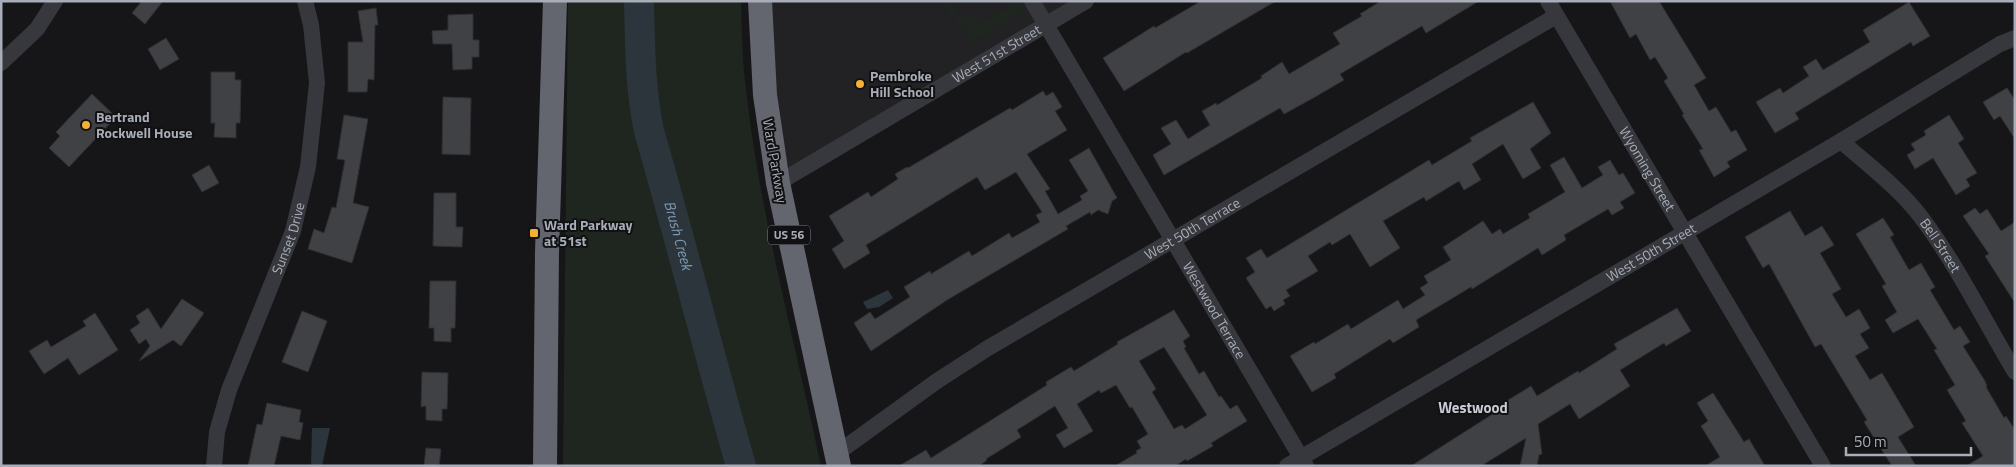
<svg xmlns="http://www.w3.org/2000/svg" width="2016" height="467" viewBox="0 0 2016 467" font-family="'Titillium Web',sans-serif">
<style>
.built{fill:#222225}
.green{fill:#1e261f}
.water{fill:#2c353c}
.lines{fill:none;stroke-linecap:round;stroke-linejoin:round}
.river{stroke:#2c353c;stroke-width:30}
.building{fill:#404145;stroke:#303034;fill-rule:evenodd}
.minor{stroke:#37383d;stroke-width:16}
.highway{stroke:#63666e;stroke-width:24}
.poi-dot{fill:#f2b134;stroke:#111113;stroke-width:2}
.labels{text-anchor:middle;stroke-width:4;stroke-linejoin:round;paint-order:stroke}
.shield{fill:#111113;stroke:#7b7e86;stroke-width:1}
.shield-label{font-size:12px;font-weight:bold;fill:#a8adb8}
.street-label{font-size:14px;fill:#a8adb8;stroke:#111113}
.poi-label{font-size:14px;font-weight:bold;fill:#a8adb8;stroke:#111113;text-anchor:start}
.water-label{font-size:15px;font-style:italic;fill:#7f9bb3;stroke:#111113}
.neighbourhood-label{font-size:15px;font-weight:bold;fill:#c9ccd4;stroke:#111113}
</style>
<rect width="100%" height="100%" fill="#161618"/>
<polygon class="built" points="762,1 1089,1 789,169 783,155"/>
<g class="green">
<path d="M568,1h173c1,29 1,59 5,88 14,127 49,252 75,377h-258z"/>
<polygon points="941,1 950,1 959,18 971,13 979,25 1014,4 1013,1 1020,1 1024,11 973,41 963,25 957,23 953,15 950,16"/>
</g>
<g class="water">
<polygon points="888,290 893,298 879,307 867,309 863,302"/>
<polygon points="312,428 330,428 322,466 311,466"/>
</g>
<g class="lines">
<path class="river" id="s1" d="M639,1c1,43 1,87 10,130 32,111 60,223 92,335"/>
</g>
<g class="building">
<polygon points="142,1 163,1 145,24 132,13"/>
<polygon points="1201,1 1276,1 1187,53 1186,52 1124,91 1103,58 1154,26 1155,28"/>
<polygon points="1381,1 1479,1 1426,33 1422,26 1340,74 1344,80 1315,97 1284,114 1280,108 1164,175 1153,155 1171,144 1161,128 1176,120 1188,139 1210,125 1202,111 1216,103 1217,105 1262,78 1261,76 1282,62 1289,74 1340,44 1333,33 1362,16 1360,14"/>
<polygon points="1610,1 1659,1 1706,78 1694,85 1709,111 1716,107 1731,132 1736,130 1747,150 1727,162 1730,167 1714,177 1699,150 1703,149 1682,115 1684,114 1664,81 1668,78 1655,57 1650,60 1636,34 1630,38"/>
<polygon points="1909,2 1930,36 1913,46 1911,42 1795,113 1799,119 1775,133 1756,102 1780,88 1783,93 1809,76 1803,67 1816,59 1823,70 1870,42 1863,30"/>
<polygon points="376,8 378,25 375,25 374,80 368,79 367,92 348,92 348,42 363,42 358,11"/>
<polygon points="473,14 473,40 479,40 479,57 472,57 472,69 453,70 452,44 433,44 432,31 448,30 448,15"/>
<polygon points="166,38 179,59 160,70 148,49"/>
<polygon points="211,72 235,72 235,80 241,80 240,123 236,123 236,138 214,137 215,123 211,123"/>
<polygon points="2007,88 2015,100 2015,139 2000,116 1994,120 1983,102"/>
<polygon points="1043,91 1046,96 1053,92 1062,107 1055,111 1067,130 1027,154 1050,189 1045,191 1058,214 1082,200 1080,196 1088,191 1069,160 1089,148 1117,198 1112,201 1108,214 1098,210 1091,215 1090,212 1066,226 1068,229 947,300 871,351 854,323 870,312 875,319 910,297 904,287 930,271 931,274 969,251 972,256 1009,233 1012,238 1040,222 1036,215 1042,212 1016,172 985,190 977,177 866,245 870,253 844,269 832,249 844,241 829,216 868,192 871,197 898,179 895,174 907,167 908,168 1010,108 1012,110"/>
<polygon points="92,94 116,117 69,167 49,148 60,136 56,132"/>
<polygon points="443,97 471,98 470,155 442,154"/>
<polygon points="1533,102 1551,133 1530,149 1541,168 1523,179 1503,144 1472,164 1481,180 1464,190 1459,181 1426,201 1424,197 1383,221 1400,248 1370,267 1350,234 1332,245 1330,242 1308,256 1318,271 1286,290 1290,296 1283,300 1285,304 1274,311 1271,306 1266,309 1246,278 1255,272 1246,258 1261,249 1267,258 1429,160 1432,165 1472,141 1470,138"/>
<polygon points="344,115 368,119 353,203 369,207 352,263 308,249 314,229 324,233 332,207 336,208 345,160 337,159"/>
<polygon points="1949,115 1964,139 1958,143 1977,173 1966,179 1970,186 1956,195 1933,158 1915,169 1907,155 1915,150 1911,144 1926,135 1924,131"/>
<polygon points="1564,157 1582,188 1603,175 1598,167 1610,160 1619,175 1623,173 1635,193 1620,202 1624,208 1612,215 1608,209 1564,235 1566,240 1542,255 1538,248 1472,289 1471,287 1416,320 1419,327 1393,343 1390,339 1334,374 1336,378 1312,392 1290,356 1314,342 1315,344 1348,324 1351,329 1398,300 1403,309 1425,295 1420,288 1428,283 1424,276 1451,260 1443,247 1483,221 1492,234 1500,229 1503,234 1530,218 1528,214 1565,192 1550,165"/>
<polygon points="209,165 219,183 202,192 192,175"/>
<polygon points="434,193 456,193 456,227 463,227 462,247 433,246"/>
<polygon points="1975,208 1980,214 1987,209 2001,231 2015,222 2015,303 1985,256 1989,254 1963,216"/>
<polygon points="1790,211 1805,236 1822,226 1834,245 1820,253 1841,289 1832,294 1846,317 1859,309 1870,328 1860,334 1869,348 1855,356 1870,380 1882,373 1914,427 1898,437 1916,466 1892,466 1864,422 1867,420 1821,344 1815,347 1769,264 1763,268 1745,237"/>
<polygon points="1883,218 1894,235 1890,237 1909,270 1921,263 1935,287 1930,290 1954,330 1960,326 1970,342 1963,346 1985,381 1987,386 1986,387 2004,418 2006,416 2015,430 2015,466 1966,466 1983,456 1962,423 1966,421 1947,390 1955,385 1934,350 1937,349 1918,319 1893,333 1885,320 1897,312 1882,286 1886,284 1856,234"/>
<polygon points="430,281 456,281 455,328 451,328 451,342 434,341 434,328 429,328"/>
<polygon points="182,299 204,313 181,346 173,340 139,361 150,346 146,339 139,344 130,330 140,323 136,316 148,308 161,329"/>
<polygon points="1677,308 1691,331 1666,346 1664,343 1620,370 1630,386 1579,419 1570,404 1538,424 1542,454 1539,455 1537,466 1520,466 1526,438 1481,466 1411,466 1507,405 1505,402 1531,386 1537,396 1578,371 1579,373 1617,349 1614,344"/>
<path d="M1174,310l16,26 -7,5 3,6 -2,1 15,26 5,-3 15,26 2,-1 9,13 7,-4 10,16 -36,22 2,3 -26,15 -1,-2 -11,7h-60l22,-13 -1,-2 5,-3 -4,-7 11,-7 -16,-27 -2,1 -14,-23 -15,8 -2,-3 -22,14 16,27 -29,17 -8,-13 12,-7 -13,-22 -38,24 4,7 -35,22 1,1 -8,6h-80l27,-16 5,8 116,-73 -1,-3 25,-15 3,4 44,-27 -1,-2zM1164,347l43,68 -22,14 -3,-4 -8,4 -22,-37 4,-3 -17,-28z"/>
<polygon points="302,311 327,321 308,372 282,362"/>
<polygon points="95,313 118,350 79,375 68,358 44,374 29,351 47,340 51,347 86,326 83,321"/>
<polygon points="422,372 448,373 447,409 442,409 442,421 426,420 426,406 421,407"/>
<polygon points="1713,393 1744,442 1749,439 1765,466 1705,466 1720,457 1701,426 1708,421 1697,403"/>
<polygon points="267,403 301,410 299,422 303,423 300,440 281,436 274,466 248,466 257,424 262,425"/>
<polygon points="426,448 441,449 439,466 424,466"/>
</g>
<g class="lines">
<g class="minor">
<path id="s2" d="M1032,1l274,465"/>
<path id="s3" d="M1548,1l275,465"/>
<polyline points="1,63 37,29 55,1"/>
<path id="s4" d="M1841,141c27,24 58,47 80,76 35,46 64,105 94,155"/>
<path id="s5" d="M778,183l308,-182"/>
<path id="s6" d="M836,454l101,-73 51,-33 568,-332"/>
<path id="s7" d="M214,466l3,-34 12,-42 64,-159 15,-64 9,-84 -6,-58 -6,-24"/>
<path id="s8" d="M1287,466l554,-325 159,-97 15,-6"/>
</g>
<g class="highway">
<polyline points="760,1 765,95 778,183 839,466"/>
<polyline points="545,466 547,252 555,1"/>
</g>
</g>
<g class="poi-dot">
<circle cx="860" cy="84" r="5"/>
<circle cx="86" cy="125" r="5"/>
<rect x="529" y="228" width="10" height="10" rx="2.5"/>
</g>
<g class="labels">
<rect class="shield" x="768" y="225.5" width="42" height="19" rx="4"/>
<g class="shield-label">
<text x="789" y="239">US 56</text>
</g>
<g class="street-label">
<text dy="5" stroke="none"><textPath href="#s5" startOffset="254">West 51st Street</textPath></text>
<text transform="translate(775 161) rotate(80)" y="5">Ward Parkway</text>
<text dy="5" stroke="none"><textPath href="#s3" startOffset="195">Wyoming Street</textPath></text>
<text dy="5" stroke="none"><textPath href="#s6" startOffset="422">West 50th Terrace</textPath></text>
<text dy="5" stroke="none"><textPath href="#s7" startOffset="241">Sunset Drive</textPath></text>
<text dy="5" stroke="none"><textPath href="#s4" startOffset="145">Bell Street</textPath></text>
<text dy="5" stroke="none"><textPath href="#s8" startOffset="422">West 50th Street</textPath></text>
<text dy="5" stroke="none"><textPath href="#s2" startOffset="359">Westwood Terrace</textPath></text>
</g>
<g class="poi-label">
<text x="870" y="81">Pembroke<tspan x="870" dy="16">Hill School</tspan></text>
<text x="96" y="122">Bertrand<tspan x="96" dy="16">Rockwell House</tspan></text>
<text x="544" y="230">Ward Parkway<tspan x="544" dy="16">at 51st</tspan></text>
</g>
<g class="water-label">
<text dy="5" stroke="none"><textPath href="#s1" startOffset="239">Brush Creek</textPath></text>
</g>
<g class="neighbourhood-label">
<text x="1473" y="413">Westwood</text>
</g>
</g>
<rect width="2016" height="467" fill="none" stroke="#a8adb8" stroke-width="5"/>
<path d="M1846 447v8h125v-8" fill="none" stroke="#a8adb8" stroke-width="2.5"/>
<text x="1854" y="447" font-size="15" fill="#a8adb8" stroke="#111113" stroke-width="4" paint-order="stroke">50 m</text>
</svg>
